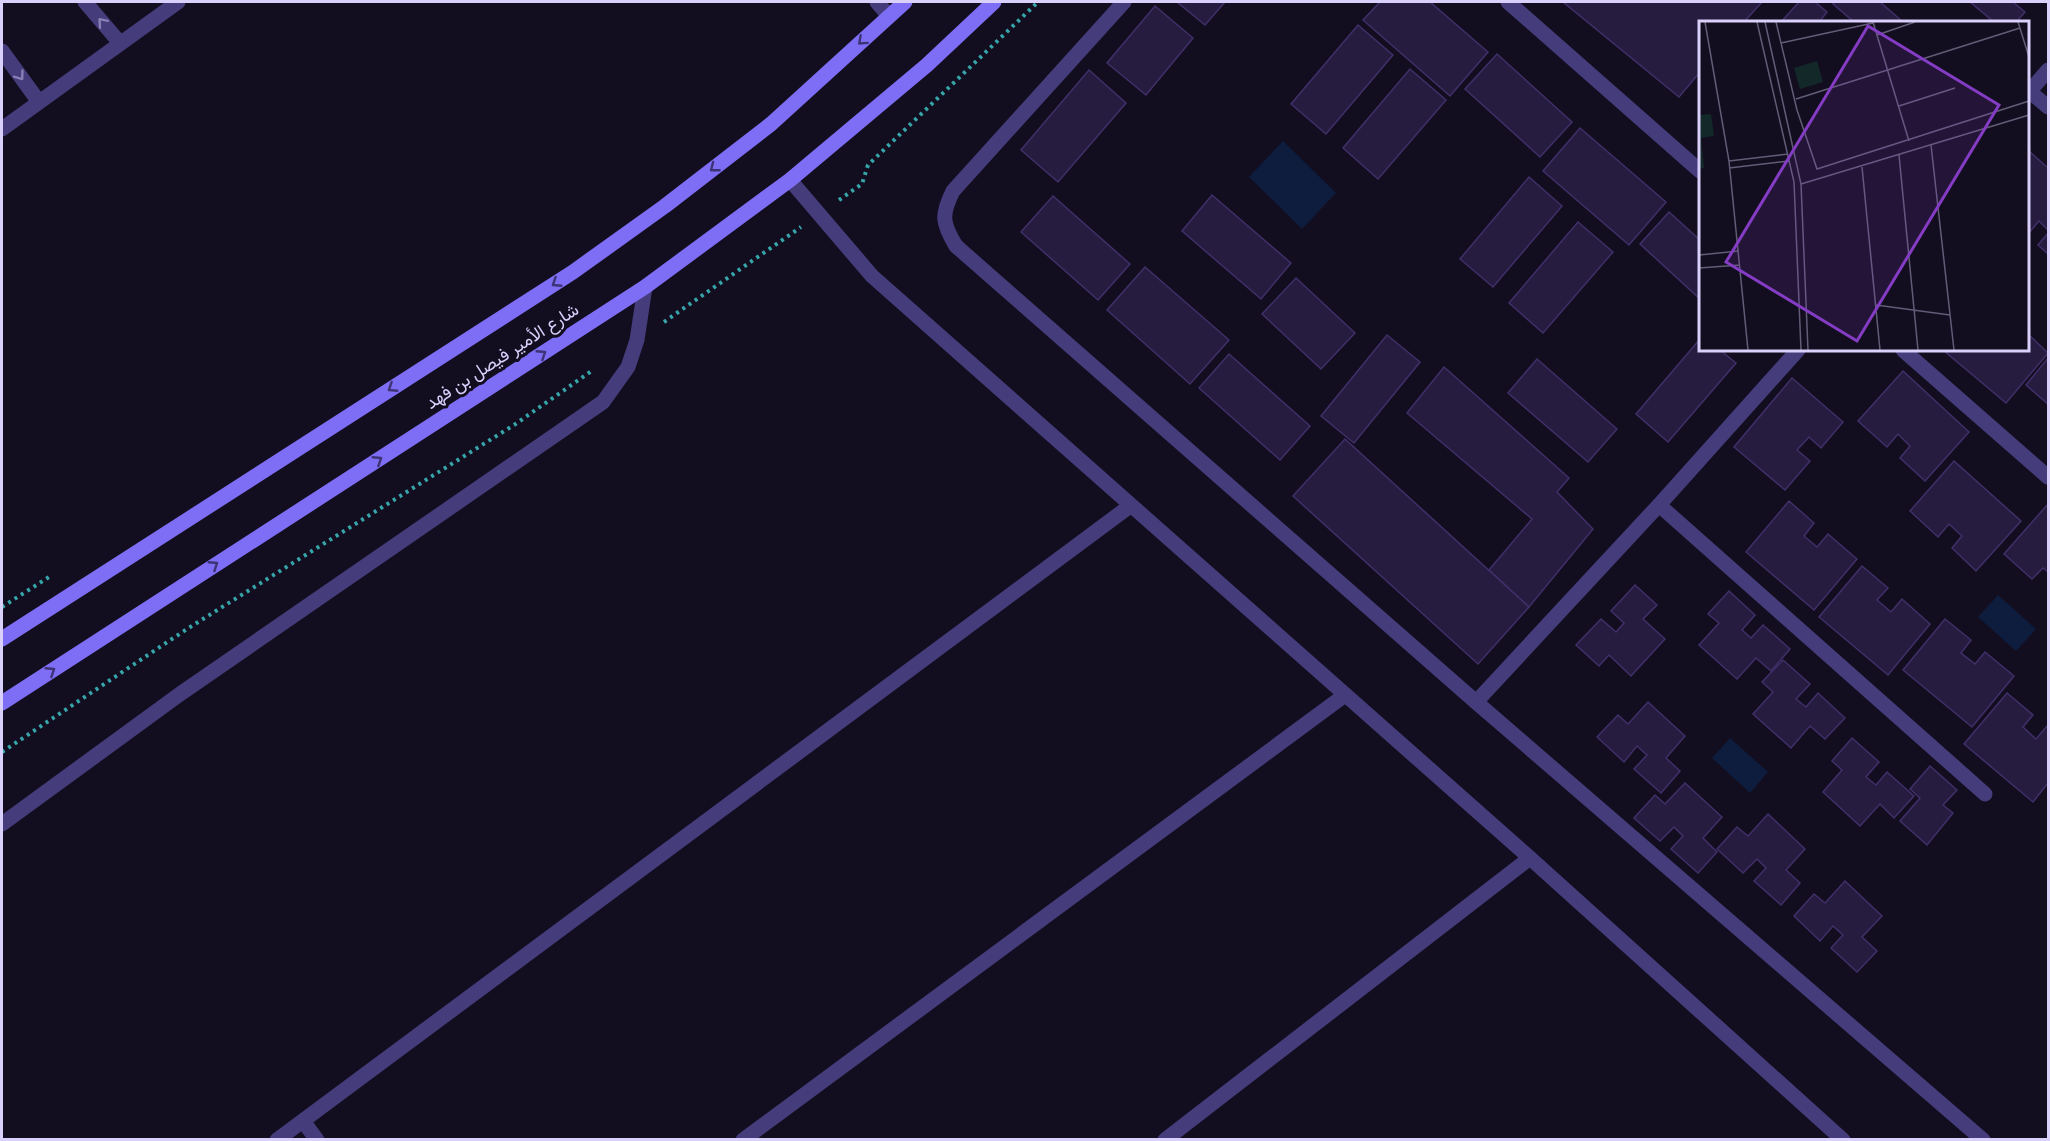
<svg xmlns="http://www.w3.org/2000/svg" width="2050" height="1141" viewBox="0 0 2050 1141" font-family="Overpass,Vazirmatn,sans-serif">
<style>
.water{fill:#0e1c3e}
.building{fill:#261c3f;stroke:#402f69;stroke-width:1.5}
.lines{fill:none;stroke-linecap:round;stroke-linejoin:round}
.path{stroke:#36a6aa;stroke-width:4;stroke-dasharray:3 4.5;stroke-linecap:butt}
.service{stroke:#453c7b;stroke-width:15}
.minor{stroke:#453c7b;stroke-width:15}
.tertiary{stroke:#453c7b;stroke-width:15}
.secondary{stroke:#7e6ef5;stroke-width:15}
.oneway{stroke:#887fb5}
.oneway2{stroke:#3e3475}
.labels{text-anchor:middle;stroke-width:6;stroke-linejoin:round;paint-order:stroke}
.street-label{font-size:18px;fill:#d9d0fc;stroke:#130e1f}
.inset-road{fill:none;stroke:#625c77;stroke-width:1.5}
.view{fill:#843cc5;fill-opacity:0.15;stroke:#843cc5;stroke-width:3}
.inset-edge{fill:none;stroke:#d9d0fc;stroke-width:3}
</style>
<rect width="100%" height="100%" fill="#130e1f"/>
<g class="water">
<polygon points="1283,141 1336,193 1302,229 1249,177"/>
<polygon points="1998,595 2036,629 2016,651 1978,617"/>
<polygon points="1730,738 1768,772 1750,793 1712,758"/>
</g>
<g class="building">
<polygon points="1177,2 1225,2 1205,25"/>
<polygon points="1380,2 1430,2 1488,52 1450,96 1363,20"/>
<polygon points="1563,2 1762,2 1744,22 1700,22 1700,72 1679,97"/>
<polygon points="1799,2 1815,2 1827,12 1819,22 1781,22"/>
<polygon points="1835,2 1880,2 1903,22 1854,22 1833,4"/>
<polygon points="1970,2 2013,2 2025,12 2016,22 1994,22"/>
<polygon points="1155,6 1193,38 1146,95 1107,63"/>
<polygon points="1358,25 1393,55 1326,134 1291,104"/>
<polygon points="1497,54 1572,122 1540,157 1465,89"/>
<polygon points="1410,69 1446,100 1378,179 1343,148"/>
<polygon points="1089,70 1126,103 1058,182 1021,150"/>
<polygon points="1580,128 1666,202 1629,245 1543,171"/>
<polygon points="2029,151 2048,168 2048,230 2039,221 2028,234 2028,153"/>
<polygon points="1529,177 1562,206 1493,287 1460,259"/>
<polygon points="1212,195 1291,263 1261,299 1182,231"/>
<polygon points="1053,196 1130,264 1098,300 1021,232"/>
<polygon points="1669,212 1700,240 1700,299 1640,244"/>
<polygon points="1578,222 1613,252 1543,333 1509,303"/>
<polygon points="2048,233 2048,254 2038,245"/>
<polygon points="1145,267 1229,340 1190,384 1107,310"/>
<polygon points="1296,278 1355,333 1321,369 1262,314"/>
<polygon points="2028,334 2048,353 2006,403 1943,350 2028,350"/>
<polygon points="1387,335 1420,362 1354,443 1321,416"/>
<polygon points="1700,339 1700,350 1720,350 1736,363 1668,442 1636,414"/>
<polygon points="1229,354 1310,426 1280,460 1199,388"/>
<polygon points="2048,358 2048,404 2026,385"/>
<polygon points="1537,359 1617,429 1588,462 1508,393"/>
<polygon points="1444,367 1569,478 1557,492 1593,529 1529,607 1489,570 1532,519 1407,413"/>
<polygon points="1903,371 1969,432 1925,481 1900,458 1910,446 1898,434 1887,447 1858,421"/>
<polygon points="1792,378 1843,422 1821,448 1809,437 1797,450 1810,461 1785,490 1734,447"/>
<polygon points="1345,439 1529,607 1478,664 1293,496"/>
<polygon points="1954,461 2021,521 1976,571 1952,548 1962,536 1949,524 1938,537 1910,511"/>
<polygon points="1789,501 1814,523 1804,536 1817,547 1828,534 1857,559 1814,610 1746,552"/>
<polygon points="2048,504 2048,572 2043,568 2032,579 2004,554"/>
<polygon points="1862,566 1888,588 1877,600 1891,612 1902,599 1930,624 1888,675 1819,617"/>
<polygon points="1635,585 1657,605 1643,619 1665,639 1631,676 1609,655 1599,666 1576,645 1601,619 1616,632 1624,623 1611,611"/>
<polygon points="1729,591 1755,615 1742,630 1751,638 1763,625 1790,649 1771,671 1756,658 1737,679 1699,645 1719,623 1708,614"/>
<polygon points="1945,619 1971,640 1961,653 1975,664 1985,652 2014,676 1972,727 1903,670"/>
<polygon points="1783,660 1810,684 1796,699 1806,707 1818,693 1845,718 1825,739 1810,726 1791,748 1753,714 1773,692 1762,682"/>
<polygon points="2007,693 2033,715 2023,727 2036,739 2047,726 2048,727 2048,783 2033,802 1964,744"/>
<polygon points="1648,702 1685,736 1666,758 1680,771 1661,793 1634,769 1647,755 1637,746 1624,762 1597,737 1618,715 1628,724"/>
<polygon points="1852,738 1879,762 1866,777 1876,785 1887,772 1914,796 1894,818 1880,804 1860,826 1823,792 1842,770 1832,761"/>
<polygon points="1930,766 1957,790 1943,805 1953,813 1927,845 1900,821 1920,798 1910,789"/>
<polygon points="1685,783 1722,817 1703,838 1717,852 1698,873 1671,849 1683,836 1674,827 1660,841 1634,818 1655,795 1665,804"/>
<polygon points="1768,814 1805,849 1786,870 1800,883 1781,905 1754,881 1766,868 1757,859 1743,873 1717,849 1737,827 1748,836"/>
<polygon points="1845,881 1882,916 1862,937 1877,951 1857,972 1831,948 1843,935 1833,926 1820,941 1794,916 1814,894 1825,903"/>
</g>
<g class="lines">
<g class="path">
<polyline points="839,200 862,184 868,165 1038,2"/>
<polyline points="664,322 801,227"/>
<polyline points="2,607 49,577"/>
<polyline points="2,752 187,629 514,425 593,370"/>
</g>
<polyline class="service" points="2,824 180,694 603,402 628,367 637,340 645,287"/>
<g class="minor">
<polyline points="85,2 120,43"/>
<polyline points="877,2 889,16"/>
<path d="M1124,2l-171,189c-12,24 -11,32 3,55l520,456 507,438"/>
<polyline points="1508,2 1700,171"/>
<polyline points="2,51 39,102"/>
<polyline points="2029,91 2048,107"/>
<polyline points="2028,93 2048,70"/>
<polyline points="790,180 872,276 1530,858 1843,1140"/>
<polyline points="1903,350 2048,477"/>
<polyline points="1659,505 1985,794"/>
<polyline points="1476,702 1659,505 1798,350"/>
<polyline points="303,1121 317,1140"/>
<polyline points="277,1140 1130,506"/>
<polyline points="743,1140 1345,695"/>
<polyline points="1165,1140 1530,858"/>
</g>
<polyline class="tertiary" points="2,129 178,2"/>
<g class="secondary">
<polyline points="2,639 573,272 665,206 771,124 905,2"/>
<polyline points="2,703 645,287 790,180 927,65 994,2"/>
</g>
</g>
<defs><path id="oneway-chevron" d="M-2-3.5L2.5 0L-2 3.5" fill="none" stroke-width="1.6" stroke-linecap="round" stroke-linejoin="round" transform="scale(1.5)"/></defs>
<g class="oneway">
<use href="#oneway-chevron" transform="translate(102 22) rotate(-131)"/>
<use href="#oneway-chevron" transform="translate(20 76) rotate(54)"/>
</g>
<g class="oneway2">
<use href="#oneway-chevron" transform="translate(862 41) rotate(138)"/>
<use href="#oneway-chevron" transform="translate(714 168) rotate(142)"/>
<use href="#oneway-chevron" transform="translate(556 283) rotate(147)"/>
<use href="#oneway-chevron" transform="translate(542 354) rotate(-33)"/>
<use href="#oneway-chevron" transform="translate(392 388) rotate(147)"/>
<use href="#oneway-chevron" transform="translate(378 460) rotate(-33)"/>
<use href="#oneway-chevron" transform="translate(214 565) rotate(-33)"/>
<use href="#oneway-chevron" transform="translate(51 671) rotate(-33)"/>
</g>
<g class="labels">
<g class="street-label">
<text transform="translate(502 356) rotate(-33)" y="6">شارع الأمير فيصل بن فهد</text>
</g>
</g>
<g transform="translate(1699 21)">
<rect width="330" height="330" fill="#130e1f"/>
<path d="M118,40l6,21 -23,7 -6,-21zM12,93l3,22 -13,2 3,30 -5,1v-54z" fill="#122829"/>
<path class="inset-road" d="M6,1l24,139 19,189M58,1l37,160 7,168M66,1l36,162 7,166M77,1l21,88 20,59 212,-68M174,1l36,119M319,1l11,35M178,14l38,-13M82,22l92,-20M97,78l224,-71M200,85l56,-18M232,124l23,205M200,134l19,195M30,140l59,-7M163,146l18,183M30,147l60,-7M102,163l228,-69M0,234l40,-4M0,247l41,-3M177,284l74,10"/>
<path class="view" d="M169,5l131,79 -142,236 -131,-79z"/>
<rect width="330" height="330" class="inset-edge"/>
</g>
<rect width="2050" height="1141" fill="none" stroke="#d9d0fc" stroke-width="6"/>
</svg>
